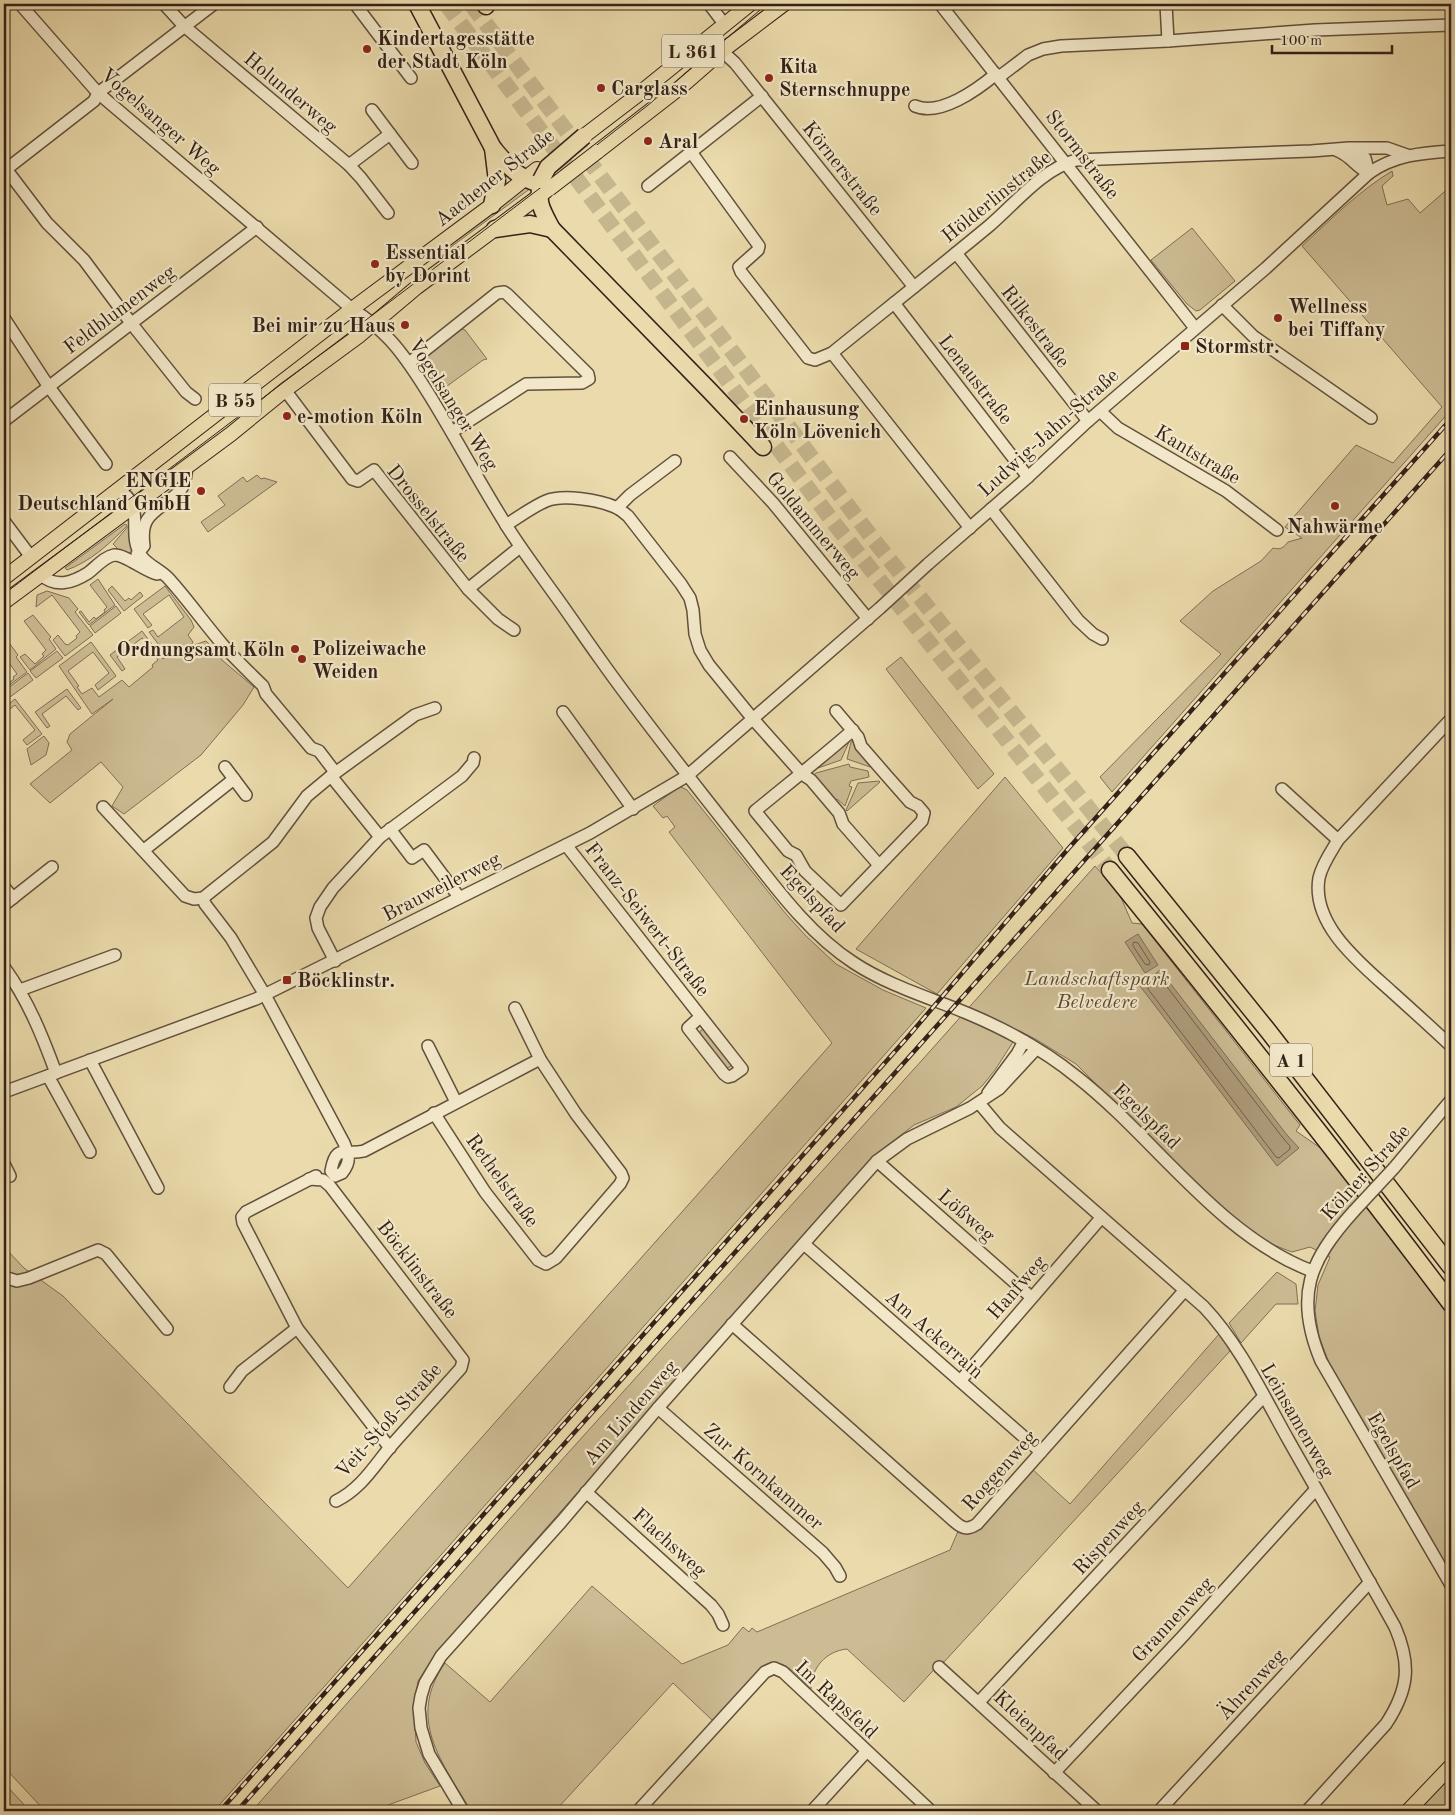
<svg xmlns="http://www.w3.org/2000/svg" width="1455" height="1815" viewBox="0 0 1455 1815" font-family="'Old Standard TT',serif">
<style>
.green{fill:#ccbb93;stroke:#806e56}
.water{fill:#ad9c7a;stroke:#7d6b53}
.lines{fill:none;stroke-linecap:round;stroke-linejoin:round}
.shore{stroke:#705e49;stroke-width:1}
.highway-tunnel{stroke:#c6b68e;stroke-width:16;stroke-dasharray:16 8;stroke-linecap:butt}
.minor-casing{stroke:#62503d;stroke-width:14}
.major-casing{stroke:#342118;stroke-width:16}
.highway-casing{stroke:#342118;stroke-width:19}
.minor{stroke:#f2e8c9;stroke-width:11}
.major{stroke:#ebdbac;stroke-width:14}
.highway{stroke:#ebdbac;stroke-width:16}
.tram{stroke:#342118;stroke-width:1}
.rail-casing{stroke:#342118;stroke-width:4.5}
.rail{stroke:#f2e8c9;stroke-width:2.5;stroke-dasharray:8;stroke-linecap:butt}
.minor-bridge-casing{stroke:#62503d;stroke-width:14;stroke-linecap:butt}
.major-bridge-casing{stroke:#342118;stroke-width:16;stroke-linecap:butt}
.highway-bridge-casing{stroke:#342118;stroke-width:19;stroke-linecap:butt}
.minor-bridge{stroke:#f2e8c9;stroke-width:11}
.major-bridge{stroke:#ebdbac;stroke-width:14}
.highway-bridge{stroke:#ebdbac;stroke-width:16}
.poi-dot{fill:#8f2418;stroke:#f2e8c9;stroke-width:2}
.labels{text-anchor:middle;stroke-width:4.5;stroke-linejoin:round;paint-order:stroke}
.shield{fill:#f2e8c9;stroke:#6d5d4d;stroke-width:1}
.shield-label{font-size:19px;font-weight:bold;fill:#342118}
.poi-label{font-size:20px;font-weight:bold;fill:#342118;stroke:#f2e8c9;text-anchor:start}
.street-label{font-size:20px;fill:#342118;stroke:#f2e8c9}
.park-label{font-size:20px;font-style:italic;fill:#5a4837;stroke:#f2e8c9}
</style>
<rect width="100%" height="100%" fill="#ebdbac"/>
<filter id="stains"><feTurbulence type="fractalNoise" baseFrequency=".004" numOctaves="4"/><feColorMatrix values="0 0 0 0 .2 0 0 0 0 .09 0 0 0 0 .02 0 0 0 .5 -.17"/></filter>
<radialGradient id="worn" r=".72"><stop offset=".6" stop-color="#630" stop-opacity="0"/><stop offset="1" stop-color="#630" stop-opacity=".3"/></radialGradient>
<g class="green">
<path d="M1392,171l1,5 -11,10 5,19 21,-6 12,14 31,-27v224l-339,382 -12,-15 121,-123 -41,-33 33,-30 48,-30 12,-13c8,2 10,0 15,-6l14,-4 -17,-11 71,-82 37,18 49,-56 -140,-161c28,-26 57,-55 90,-75z"/>
<polygon points="524,185 531,188 440,255 439,254 450,243"/>
<polygon points="1192,228 1235,281 1200,310 1196,311 1187,304 1151,260"/>
<polygon points="462,329 465,330 487,359 483,360 443,389 441,396 419,364 420,361"/>
<polygon points="257,475 261,479 264,478 277,482 208,532 201,522 225,505 218,496 243,477 247,482"/>
<polygon points="131,523 135,551 127,554 117,553 117,548 113,544"/>
<path d="M125,524l2,1 -1,2c-18,18 -35,34 -59,43l-2,-2z"/>
<polygon points="98,579 115,605 89,625 79,612 81,611 89,622 94,617 96,619 105,612 104,610 107,607 90,585"/>
<polygon points="112,586 125,601 129,598 131,600 140,592 143,596 124,611 108,590"/>
<polygon points="165,586 191,620 194,627 188,635 193,642 191,646 206,641 214,649 223,661 254,687 243,705 201,755 124,814 112,806 123,787 101,762 50,803 30,784 72,750 67,742 70,734 113,699 92,714 59,666 91,642 116,676 98,690 95,685 109,673 93,652 68,671 79,686 77,687 82,694 92,688 99,697 122,680 129,687 153,667 152,665 158,660 142,638 117,657 125,669 122,671 110,655 142,631 163,659 173,651 166,654 149,632 153,630 158,637 184,617 169,595 143,614 152,625 148,628 134,609"/>
<polygon points="47,591 69,598 78,609 75,612 93,635 65,656 53,640 58,635 65,644 68,645 77,638 76,636 80,632 52,595 36,607 37,595"/>
<polygon points="116,606 121,613 95,633 90,626"/>
<polygon points="33,615 51,637 49,639 56,649 30,670 20,657 25,654 35,664 44,656 42,654 46,650 24,621"/>
<polygon points="4,636 18,655 16,657 27,672 4,689 4,684 5,686 14,679 13,677 17,674 4,656"/>
<polygon points="57,651 63,658 36,678 30,671"/>
<polygon points="901,657 994,774 978,789 886,669"/>
<polygon points="28,673 33,680 6,700 4,698 4,691"/>
<polygon points="67,689 81,708 78,710 66,696 42,714 50,726 47,728 35,712"/>
<polygon points="15,699 42,734 27,745 23,740 35,730 15,705 4,714 4,708"/>
<polygon points="44,736 49,743 46,755 31,765 27,749"/>
<polygon points="847,741 849,742 841,760 818,768 817,767"/>
<polygon points="853,741 879,770 847,759 851,742"/>
<polygon points="849,764 850,767 868,771 869,777 851,781 849,786 852,787 845,806 837,799 833,802 811,777 816,773"/>
<polygon points="1005,777 1063,848 937,994 856,949"/>
<polygon points="879,781 880,782 847,811 846,810 858,783"/>
<polygon points="679,787 681,787 687,790 786,914 806,936 836,964 883,990 926,1008 214,1811 45,1811 4,1767 4,1247 24,1268 63,1296 348,1588 832,1043 669,832 675,827 667,816 663,818 653,806"/>
<polygon points="1095,866 1119,893 1132,923 1142,924 1300,1125 1296,1131 1322,1149 1451,1318 1451,1576 1333,1374 1319,1336 1315,1311 1318,1285 1330,1257 1310,1247 1292,1252 1263,1241 1229,1216 1076,1064 1037,1040 1020,1031 995,1070 982,1086 956,1107 914,1125 873,1157 436,1653 418,1681 414,1705 416,1742 425,1763 440,1786 388,1805 391,1811 252,1811 568,1453 923,1059"/>
<polygon points="704,1029 731,1064 730,1067 725,1068 700,1035 700,1031"/>
<polygon points="1277,1272 1296,1284 1298,1304 1276,1304 1241,1343 1229,1323"/>
<path d="M1220,1333l10,18 -286,311 -2,-1 -38,41 -57,-53c-21,2 -36,19 -36,40 -13,-12 -27,-33 -46,-24l-52,56 -40,-38 -118,128h-84c-29,-49 -65,-92 -26,-148l45,39 102,-116 90,78 46,-19 15,-18 6,5 3,-4 5,4 193,-82 9,-21 7,2 65,-63 39,36z"/>
<polygon points="1451,1773 1451,1811 1416,1811"/>
<polygon points="4,1783 30,1811 4,1811"/>
</g>
<g class="water">
<polygon points="1138,934 1158,965 1145,973 1125,942"/>
<polygon points="1160,970 1287,1135 1299,1148 1277,1166 1140,986"/>
</g>
<g class="lines">
<g class="shore">
<polygon points="1134,942 1138,943 1150,962 1149,965 1145,964 1133,946"/>
<polygon points="1158,979 1161,979 1283,1138 1290,1146 1290,1149 1279,1158 1276,1157 1148,989 1148,986"/>
</g>
<g class="highway-tunnel">
<polyline points="446,4 834,523 1110,870"/>
<polyline points="471,4 873,539 1127,856"/>
</g>
<defs>
<g id="minor">
<path d="M20,4l78,89 254,216c14,9 27,19 38,31 16,17 28,37 40,56 27,44 51,89 78,132 14,22 29,42 44,63 17,23 32,46 48,68 43,61 90,119 136,178 35,44 70,95 118,126 35,23 77,35 115,51 38,16 76,37 108,63 78,61 141,158 235,194"/>
<polyline points="164,4 184,26 349,165 361,178 388,213"/>
<polyline points="355,4 411,78"/>
<polyline points="709,4 725,25"/>
<polyline points="940,4 1195,328"/>
<polyline points="1166,4 1168,41"/>
<polyline points="722,51 735,63 914,287"/>
<polyline points="999,77 1028,55 1043,49 1061,46 1168,41 1315,30 1451,25"/>
<path d="M915,106c25,11 63,-17 81,-32"/>
<polyline points="372,110 412,163"/>
<polyline points="1355,149 1365,158 1369,173"/>
<path d="M1336,150c16,6 19,17 33,23"/>
<path d="M691,152l68,94 -1,4 -19,17 2,5 67,86 7,2 17,-7c52,-42 105,-84 157,-127 27,-23 52,-56 87,-66l235,-9 38,-3h38l20,7"/>
<polyline points="349,165 390,134"/>
<polyline points="6,169 47,223 84,260 131,323 186,392 195,399"/>
<polyline points="4,171 94,101 98,93 214,4"/>
<polyline points="648,186 762,96"/>
<polyline points="956,253 1088,421"/>
<polyline points="894,303 1028,477"/>
<polyline points="1222,305 1253,336 1371,418"/>
<polyline points="4,318 49,387 106,464"/>
<polyline points="832,353 970,528"/>
<polyline points="409,363 497,293 504,292 507,294 588,374 589,379 582,383 526,384 452,432"/>
<polyline points="285,390 352,479 358,481 374,470 468,589 498,619 514,630"/>
<polyline points="1100,411 1118,428 1226,491 1277,530"/>
<polyline points="4,421 257,227"/>
<polyline points="730,457 773,503 868,619"/>
<path d="M117,490c31,14 8,44 25,67 7,9 19,13 27,22 19,21 35,44 54,66 12,14 26,27 40,41l3,8 45,54 8,3 16,21"/>
<polyline points="617,508 630,495 675,461"/>
<polyline points="991,509 1078,620 1093,634 1102,639"/>
<polyline points="4,521 31,557"/>
<path d="M506,525c13,-8 26,-18 40,-24 17,-7 53,-1 69,6 5,2 9,6 13,9l53,68 9,14 3,12 2,24 5,16 9,15 44,54 49,55 9,6 28,33 4,11 36,41"/>
<path d="M137,554l7,-8c-4,-29 8,-32 28,-48 4,-3 9,-8 11,-12 3,-5 3,-14 4,-20"/>
<path d="M928,564l100,-87 60,-56 178,-153 103,-95c26,-18 52,-20 82,-22"/>
<path d="M41,575c15,13 31,8 47,-2 8,-6 16,-16 26,-18 10,-1 31,16 43,19"/>
<polyline points="468,589 520,547"/>
<path d="M836,711l22,26 3,9 26,30 23,26 8,4 6,7 -2,8 -81,84 -36,-34 -9,-16 -8,-4 -33,-40c33,-27 66,-53 98,-81"/>
<polyline points="563,712 633,809"/>
<path d="M1451,719l-113,121c-7,12 -16,24 -19,38 -8,47 42,86 73,114 20,18 40,36 59,54"/>
<polyline points="225,767 246,795"/>
<polyline points="331,776 380,837"/>
<polyline points="1282,789 1338,840"/>
<polyline points="103,807 185,896 194,899 203,898 273,842 307,796 331,776 415,715 435,708"/>
<polyline points="390,829 412,858 424,850 459,897"/>
<polyline points="566,845 742,1069 732,1076 728,1077 724,1074 688,1028 700,1017"/>
<polyline points="144,850 234,779"/>
<polyline points="4,887 13,898"/>
<path d="M203,898l2,6 26,34 34,57 79,148c5,13 7,19 -2,30l-7,3 -4,-5c5,-28 13,-15 33,-20l176,-92"/>
<polyline points="4,905 52,867"/>
<polyline points="335,961 318,928 316,918 320,907 333,888 380,837 462,776 473,763 474,758"/>
<path d="M4,967c24,33 38,68 52,106"/>
<polyline points="20,990 115,955"/>
<polyline points="428,1046 456,1102"/>
<polyline points="90,1060 158,1188"/>
<polyline points="48,1076 90,1152"/>
<polyline points="4,1092 256,999 590,833 687,776 880,608"/>
<polyline points="988,1093 1017,1054 1024,1041"/>
<path d="M979,1103l21,25 204,179c36,38 59,88 85,134 35,62 71,123 106,186 16,37 14,62 -9,97l-79,87"/>
<polyline points="434,1113 485,1192 538,1260 546,1264 556,1258 620,1184 623,1178 621,1173 576,1114 540,1059 515,1008"/>
<polyline points="877,1161 1031,1297"/>
<polyline points="4,1164 10,1176"/>
<polyline points="1394,1168 1451,1100"/>
<polyline points="316,1176 246,1212 242,1217 243,1223 297,1328 390,1448"/>
<path d="M309,1179l14,1 7,6 133,174 -2,8c-23,26 -47,52 -70,78 -17,20 -30,43 -55,55"/>
<path d="M1354,1211c-45,50 -60,85 -33,150l130,224"/>
<polyline points="804,1244 1041,1452"/>
<polyline points="4,1277 17,1281 29,1278 98,1250 106,1254 167,1329"/>
<path d="M732,1324l223,198c8,7 13,8 22,2l208,-234"/>
<polyline points="960,1381 1101,1218"/>
<polyline points="230,1387 242,1371 297,1328"/>
<polyline points="658,1408 823,1553 835,1567 840,1576"/>
<polyline points="586,1492 711,1605 718,1614 723,1625"/>
<polyline points="939,1667 1097,1811"/>
<polyline points="979,1702 1264,1396"/>
<polyline points="1054,1773 1183,1636 1316,1489"/>
<polyline points="463,1811 429,1754 421,1728 419,1708 421,1696 425,1683 441,1656 562,1521 658,1408 877,1161 907,1139 970,1108 999,1089 1036,1049"/>
<polyline points="638,1811 765,1672 774,1668 783,1672 931,1811"/>
<polyline points="812,1811 866,1752"/>
<polyline points="1159,1811 1370,1582"/>
</g>
<g id="major">
<polyline points="584,136 635,97 750,4"/>
<polyline points="597,152 682,86 722,51 784,4"/>
<polyline points="4,578 352,309 492,205 537,169"/>
<polyline points="4,602 231,434 285,390 360,335 417,287 546,191"/>
<polyline points="1408,1811 1451,1766"/>
</g>
<g id="highway">
<path d="M417,4l76,144c17,20 27,34 56,37"/>
<polyline points="485,4 486,6"/>
<path d="M541,180c-4,24 0,28 11,49l158,162 53,56"/>
<polyline points="492,205 497,181 493,148"/>
<polyline points="495,229 530,224 552,229"/>
<polyline points="1127,856 1269,1032 1451,1267"/>
<path d="M1110,870c116,143 231,287 341,434"/>
</g>
</defs>
<use href="#minor" class="minor-casing"/>
<use href="#major" class="major-casing"/>
<use href="#highway" class="highway-casing"/>
<use href="#minor" class="minor"/>
<use href="#major" class="major"/>
<use href="#highway" class="highway"/>
<polyline class="tram" points="4,594 593,148 647,106 767,4"/>
<defs>
<g id="rail">
<polyline points="220,1811 906,1039 1068,849 1451,419"/>
<polyline points="237,1811 1451,449"/>
</g>
</defs>
<use href="#rail" class="rail-casing"/>
<use href="#rail" class="rail"/>
<defs>
<g id="minor-bridge">
<polyline points="880,608 928,564"/>
<polyline points="1354,1211 1394,1168"/>
</g>
<polyline id="major-bridge" points="549,189 597,152"/>
<polyline id="highway-bridge" points="541,180 548,167 584,136"/>
</defs>
<use href="#minor-bridge" class="minor-bridge-casing"/>
<use href="#major-bridge" class="major-bridge-casing"/>
<use href="#highway-bridge" class="highway-bridge-casing"/>
<use href="#minor-bridge" class="minor-bridge"/>
<use href="#major-bridge" class="major-bridge"/>
<use href="#highway-bridge" class="highway-bridge"/>
</g>
<g class="poi-dot">
<circle cx="367" cy="49" r="5"/>
<circle cx="769" cy="78" r="5"/>
<circle cx="601" cy="88" r="5"/>
<circle cx="648" cy="141" r="5"/>
<circle cx="375" cy="264" r="5"/>
<circle cx="1278" cy="318" r="5"/>
<circle cx="405" cy="325" r="5"/>
<rect x="1180" y="341" width="10" height="10" rx="2.5"/>
<circle cx="287" cy="416" r="5"/>
<circle cx="744" cy="419" r="5"/>
<circle cx="201" cy="491" r="5"/>
<circle cx="1335" cy="506" r="5"/>
<circle cx="295" cy="649" r="5"/>
<circle cx="302" cy="659" r="5"/>
<rect x="282" y="975" width="10" height="10" rx="2.5"/>
</g>
<g class="labels">
<g class="shield">
<rect x="662" y="34.5" width="62" height="33" rx="4"/>
<rect x="209" y="383.5" width="52" height="33" rx="4"/>
<rect x="1270" y="1043.5" width="42" height="33" rx="4"/>
</g>
<g class="shield-label">
<text x="693" y="58">L 361</text>
<text x="235" y="407">B 55</text>
<text x="1291" y="1067">A 1</text>
</g>
<g class="poi-label">
<text x="377" y="45">Kindertagesstätte<tspan x="377" dy="23">der Stadt Köln</tspan></text>
<text x="779" y="73">Kita<tspan x="779" dy="23">Sternschnuppe</tspan></text>
<text x="611" y="95">Carglass</text>
<text x="658" y="148">Aral</text>
<text x="385" y="259">Essential<tspan x="385" dy="23">by Dorint</tspan></text>
<text x="1288" y="313">Wellness<tspan x="1288" dy="23">bei Tiffany</tspan></text>
<text x="395" y="332" text-anchor="end">Bei mir zu Haus</text>
<text x="1195" y="353">Stormstr.</text>
<text x="754" y="415">Einhausung<tspan x="754" dy="23">Köln Lövenich</tspan></text>
<text x="297" y="423">e-motion Köln</text>
<text x="191" y="487" text-anchor="end">ENGIE<tspan x="191" dy="23">Deutschland GmbH</tspan></text>
<text x="1335" y="533" text-anchor="middle">Nahwärme</text>
<text x="312" y="655">Polizeiwache<tspan x="312" dy="23">Weiden</tspan></text>
<text x="285" y="656" text-anchor="end">Ordnungsamt Köln</text>
<text x="297" y="987">Böcklinstr.</text>
</g>
<g class="street-label">
<text transform="translate(291 92) rotate(40)" y="7">Holunderweg</text>
<text transform="translate(161 121) rotate(41)" y="7">Vogelsanger Weg</text>
<text transform="translate(1083 154) rotate(52)" y="7">Stormstraße</text>
<text transform="translate(843 168) rotate(51)" y="7">Körnerstraße</text>
<text transform="translate(494 177) rotate(-38)" y="7">Aachener Straße</text>
<text transform="translate(996 196) rotate(-39)" y="7">Hölderlinstraße</text>
<text transform="translate(119 309) rotate(-37)" y="7">Feldblumenweg</text>
<text transform="translate(1036 326) rotate(52)" y="7">Rilkestraße</text>
<text transform="translate(976 379) rotate(52)" y="7">Lenaustraße</text>
<text transform="translate(454 404) rotate(58)" y="7">Vogelsanger Weg</text>
<text transform="translate(1048 432) rotate(-42)" y="7">Ludwig-Jahn-Straße</text>
<text transform="translate(1198 454) rotate(31)" y="7">Kantstraße</text>
<text transform="translate(429 513) rotate(51)" y="7">Drosselstraße</text>
<text transform="translate(814 525) rotate(50)" y="7">Goldammerweg</text>
<text transform="translate(441 886) rotate(-27)" y="7">Brauweilerweg</text>
<text transform="translate(813 898) rotate(47)" y="7">Egelspfad</text>
<text transform="translate(648 919) rotate(52)" y="7">Franz-Seiwert-Straße</text>
<text transform="translate(1147 1116) rotate(44)" y="7">Egelspfad</text>
<text transform="translate(1365 1172) rotate(-48)" y="7">Kölner Straße</text>
<text transform="translate(503 1180) rotate(54)" y="7">Rethelstraße</text>
<text transform="translate(967 1215) rotate(41)" y="7">Lößweg</text>
<text transform="translate(418 1269) rotate(52)" y="7">Böcklinstraße</text>
<text transform="translate(1016 1287) rotate(-49)" y="7">Hanfweg</text>
<text transform="translate(935 1334) rotate(41)" y="7">Am Ackerrain</text>
<text transform="translate(630 1412) rotate(-49)" y="7">Am Lindenweg</text>
<text transform="translate(388 1420) rotate(-48)" y="7">Veit-Stoß-Straße</text>
<text transform="translate(1298 1420) rotate(60)" y="7">Leinsamenweg</text>
<text transform="translate(1394 1450) rotate(60)" y="7">Egelspfad</text>
<text transform="translate(999 1470) rotate(-48)" y="7">Roggenweg</text>
<text transform="translate(764 1476) rotate(41)" y="7">Zur Kornkammer</text>
<text transform="translate(1108 1537) rotate(-47)" y="7">Rispenweg</text>
<text transform="translate(670 1542) rotate(42)" y="7">Flachsweg</text>
<text transform="translate(1172 1619) rotate(-47)" y="7">Grannenweg</text>
<text transform="translate(1251 1684) rotate(-47)" y="7">Ährenweg</text>
<text transform="translate(837 1699) rotate(43)" y="7">Im Rapsfeld</text>
<text transform="translate(1031 1725) rotate(43)" y="7">Kleienpfad</text>
</g>
<g class="park-label">
<text x="1097" y="985">Landschaftspark<tspan x="1097" dy="23">Belvedere</tspan></text>
</g>
</g>
<rect width="1455" height="1815" fill="none" stroke="#ebdbac" stroke-width="20"/>
<rect x="5" y="5" width="1445" height="1805" fill="none" stroke="#342118" stroke-width="2.5"/>
<rect x="10" y="10" width="1435" height="1795" fill="none" stroke="#342118"/>
<path d="M1272 45v8h120v-8" fill="none" stroke="#342118" stroke-width="2.5"/>
<text x="1280" y="45" font-size="15" fill="#342118" stroke="#f2e8c9" stroke-width="4" paint-order="stroke">100 m</text>
<rect width="100%" height="100%" filter="url(#stains)"/>
<rect width="100%" height="100%" fill="url(#worn)"/>
</svg>
